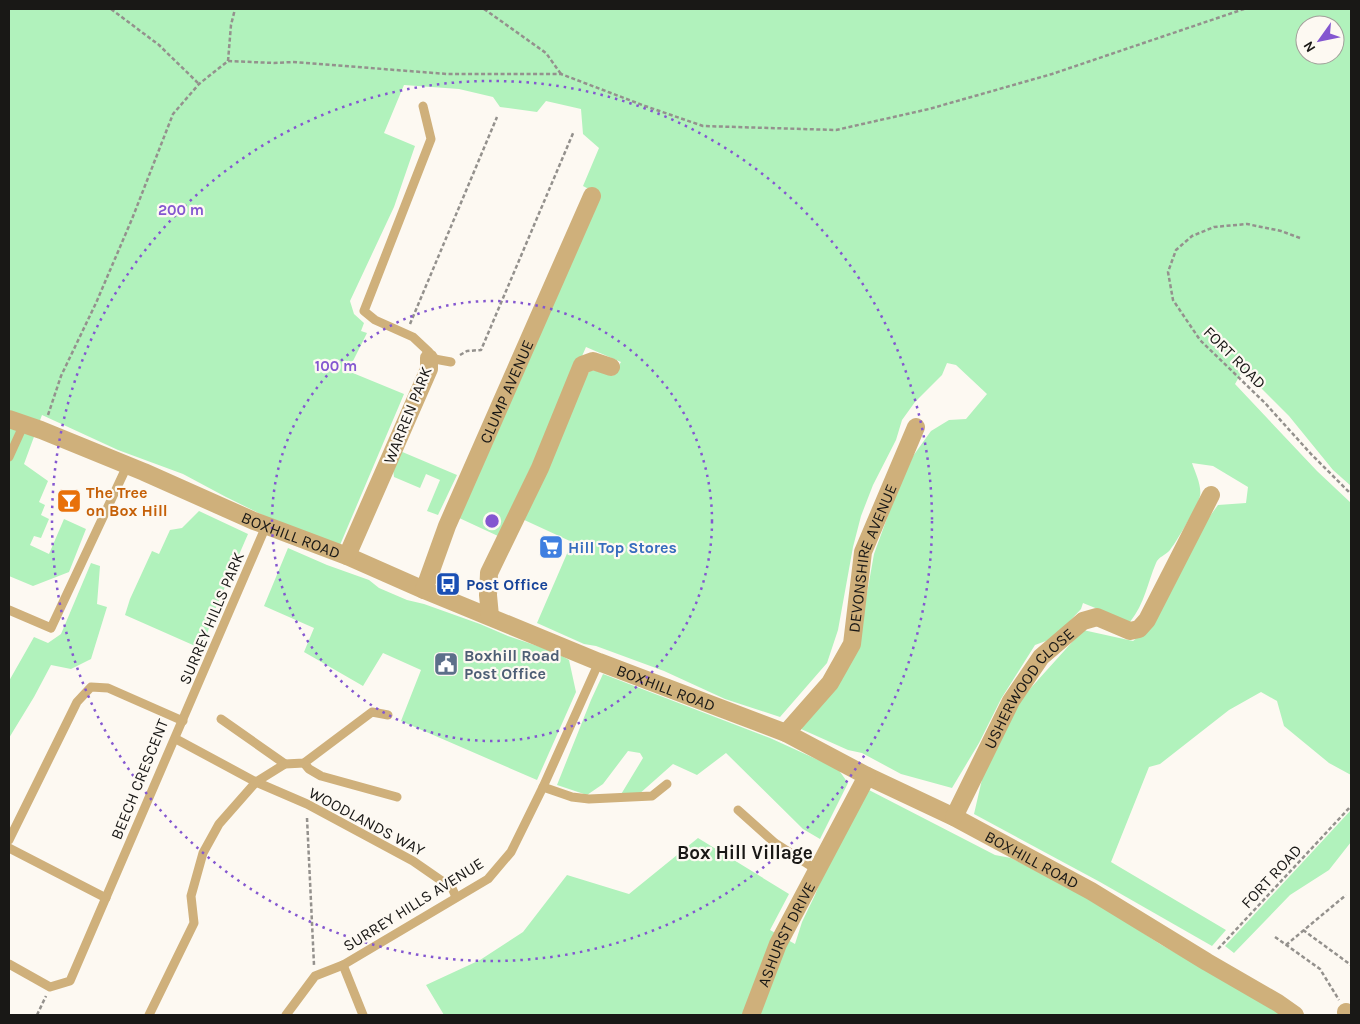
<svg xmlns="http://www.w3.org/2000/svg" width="1360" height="1024" viewBox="0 0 1360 1024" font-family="Karla,sans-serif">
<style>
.green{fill:#b1f2bc;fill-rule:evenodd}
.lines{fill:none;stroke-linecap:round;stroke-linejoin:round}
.path{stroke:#94918d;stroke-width:2.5;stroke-dasharray:4 2.5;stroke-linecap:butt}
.service{stroke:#cfb07b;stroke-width:9}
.minor{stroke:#cfb07b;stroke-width:18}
.ring{fill:none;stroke:#8457d0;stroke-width:2.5;stroke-dasharray:2.5 5}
.labels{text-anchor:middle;stroke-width:4.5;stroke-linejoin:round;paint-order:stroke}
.street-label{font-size:16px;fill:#191816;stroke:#fdf9f2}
.food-label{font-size:16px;font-weight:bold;fill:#c56008;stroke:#fdf9f2;text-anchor:start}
.shop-label{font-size:16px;font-weight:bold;fill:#366cbe;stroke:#fdf9f2;text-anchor:start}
.transit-label{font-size:16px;font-weight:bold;fill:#164399;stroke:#fdf9f2;text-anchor:start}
.service-label{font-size:16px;font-weight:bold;fill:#4e5e75;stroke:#fdf9f2;text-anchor:start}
.quarter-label{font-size:19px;font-weight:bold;fill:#191816;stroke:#fdf9f2}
.centre{fill:#8457d0;stroke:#fdf9f2;stroke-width:2.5}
.ring-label{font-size:15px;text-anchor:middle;font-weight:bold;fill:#8457d0;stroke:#fdf9f2;stroke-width:4.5;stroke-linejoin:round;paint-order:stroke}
</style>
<rect width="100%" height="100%" fill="#fdf9f2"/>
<g class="green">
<path d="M9,9h1342v477l-18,-16 -44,-54 -46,-46 -8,14 82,87 34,32v272l-22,-12 -45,-37 -7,-25 -16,-9 -32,18 -69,54 -11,3 -38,95 115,68 -14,16 -112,-64 -126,-68 9,-39 36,-74 64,-71 50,11 19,-15 50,-99 16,-22 28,-2 2,-16 -35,-21 -21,-3c3,9 10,23 8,33 -3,11 -23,45 -30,54 -4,5 -12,7 -14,13 -9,21 -11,40 -26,59l-47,-19 -2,6 -27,29 -19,7 -34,54 -22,44 -27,45 -51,-14 -39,-21 -14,-3 -47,-21 65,-130 8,-45 20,-55 19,-43 18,-25 18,-11 17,-1 21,-25 -31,-29 -9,-2 -5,12 -27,27 -13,18 -6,20 -23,45 -12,31 -8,31 -15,83 -11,33 -47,54 -55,-18 -61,-28 -68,-25 -12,-2 -47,-21 35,-81 -52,-24 46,-104 24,-44 13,2 10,4 8,-14 -35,-15 -23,53 -65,136 -41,-19 143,-322 -17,-9 16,-38 -16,-14 -2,-25 -35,-8 -9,11 -37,-5 -7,-10 -34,-8 -55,-4 -20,48 31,13 -21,61 -44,94 4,13 10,9 -3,8 6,2 -19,38 56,23 -64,151 -55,-19 -59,-29 -43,-23 -65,-24 -76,-35 -18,49 24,17 -9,21 6,3 -4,10 8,4 -8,19 -7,-2 -4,9 19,9 15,-35 22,10 -17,43 -36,14 -24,-10zM1305,25h30v30h-30z"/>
<polygon points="400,451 457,475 438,515 427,511 440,480 426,474 420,488 394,477 393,469"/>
<polygon points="199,511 248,534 215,610 202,649 125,615 130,599 152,551 159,554 170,530 182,528"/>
<polygon points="288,548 327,565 369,580 379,588 407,600 424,604 480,624 508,636 555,652 569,660 576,692 537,780 401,721 421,670 383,653 363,686 304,652 314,628 264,606"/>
<polygon points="91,563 100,566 97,604 107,607 91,659 71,669 51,665 34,697 9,738 9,681 34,637 48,643 61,634"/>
<polygon points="603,674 770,738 838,769 848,783 820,839 803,829 726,753 697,775 673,764 638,795 620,796 643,758 640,753 628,751 603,784 587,795 557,785 591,700"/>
<polygon points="867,789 995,855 1011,858 1091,899 1160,944 1285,1015 444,1015 426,985 480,960 523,932 567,875 629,894 698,838 789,894 770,930 795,944 802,922 815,895 823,875"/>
<polygon points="1351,810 1351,842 1329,870 1290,895 1234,953 1225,946"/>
</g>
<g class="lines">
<g class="path">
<polyline points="111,9 159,45 199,84"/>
<polyline points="484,9 546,53 561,74"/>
<polyline points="228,61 231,25 235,9"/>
<polyline points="1300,238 1281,231 1247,224 1214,227 1192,236 1176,250 1168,272 1173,300 1200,340 1265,403 1311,454 1351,494"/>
<polyline points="410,324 497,117"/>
<polyline points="460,355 467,351 481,350 574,131"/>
<polyline points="48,415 61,376 96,303 132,219 173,114 199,84 228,61 274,63 293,62 447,74 561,74 645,106 703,126 836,130 929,109 1052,74 1244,9"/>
<polyline points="307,818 314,965"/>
<polyline points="1303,930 1351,965"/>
<polyline points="1275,937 1320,969 1339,1000"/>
<polyline points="1286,945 1346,895"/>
<polyline points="1218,949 1351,806"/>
<polyline points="37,1015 46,996"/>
</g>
<g class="service">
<polyline points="423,106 431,139 364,311 375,320 413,337 429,352 429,358 451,362"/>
<polyline points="9,457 24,424"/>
<polyline points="9,610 51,628 127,466"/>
<polyline points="221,719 285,764"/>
<polyline points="176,739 256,782 307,804 413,861 452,888 456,897"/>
<polyline points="304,763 309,769 321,776 397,797"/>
<polyline points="543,787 572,797 589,799 652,796 667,784"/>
<polyline points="738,810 775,843 817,870"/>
<polyline points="9,840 77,702 91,687 108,688 183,721"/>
<polyline points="9,848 106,898"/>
<polyline points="9,964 50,987 70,981 266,526"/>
<polyline points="343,965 363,1015"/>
<polyline points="149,1015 194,923 191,896 203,853 219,824 256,782 285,764 304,763 372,712 388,715"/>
<polyline points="286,1015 315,976 343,965 488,879 511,852 543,787 599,662"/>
</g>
<g class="minor">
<path id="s1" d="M9,419l32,11 103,42 110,49 93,35 77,34 175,72 187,71 81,43 87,41 137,74 116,71 71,41 17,12"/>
<polyline points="347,556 429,369 429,358"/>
<path id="s2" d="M424,590l23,-64 145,-330"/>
<polyline points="490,616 488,595 489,573 540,468 582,365 593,361 611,367"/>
<path id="s3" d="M786,733l44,-50 22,-39 11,-92 53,-125"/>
<path id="s4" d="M954,817l57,-116 30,-44 42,-36 14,-4 33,14 9,-2 8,-9 64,-125"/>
<polyline points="1346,1012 1351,1015"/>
<path id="s5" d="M751,1015l27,-71 89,-168"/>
</g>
</g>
<g class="ring">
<circle cx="492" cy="521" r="220"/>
<circle cx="492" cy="521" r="440"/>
</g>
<defs>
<symbol id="bar-square" viewBox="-11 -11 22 22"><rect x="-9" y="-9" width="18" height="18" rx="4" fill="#e8710a" stroke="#fdf9f2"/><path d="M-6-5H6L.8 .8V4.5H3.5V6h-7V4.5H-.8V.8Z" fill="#fff"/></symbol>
<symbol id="supermarket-square" viewBox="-11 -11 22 22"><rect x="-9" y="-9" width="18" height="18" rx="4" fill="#3f7fe0" stroke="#fdf9f2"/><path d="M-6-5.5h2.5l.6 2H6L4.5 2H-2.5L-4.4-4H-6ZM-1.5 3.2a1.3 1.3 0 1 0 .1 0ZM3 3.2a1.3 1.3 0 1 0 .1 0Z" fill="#fff"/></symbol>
<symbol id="bus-square" viewBox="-11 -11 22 22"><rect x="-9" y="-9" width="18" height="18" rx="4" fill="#1a4fb4" stroke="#fdf9f2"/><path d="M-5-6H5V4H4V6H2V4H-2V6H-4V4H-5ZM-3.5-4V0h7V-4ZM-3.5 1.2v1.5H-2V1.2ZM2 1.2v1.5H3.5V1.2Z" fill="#fff"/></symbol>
<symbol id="civic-square" viewBox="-11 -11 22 22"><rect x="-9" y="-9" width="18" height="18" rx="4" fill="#5c6f8a" stroke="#fdf9f2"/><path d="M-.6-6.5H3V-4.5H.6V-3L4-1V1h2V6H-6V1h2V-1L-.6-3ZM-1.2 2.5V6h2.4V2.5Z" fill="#fff"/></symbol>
</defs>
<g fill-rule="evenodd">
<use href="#bar-square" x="55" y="487" width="28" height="28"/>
<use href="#supermarket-square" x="537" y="533" width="28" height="28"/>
<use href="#bus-square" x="434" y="570" width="28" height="28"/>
<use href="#civic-square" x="432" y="650" width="28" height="28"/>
</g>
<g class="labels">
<g class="street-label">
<text transform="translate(1235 357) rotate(45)" y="6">FORT ROAD</text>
<text dy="6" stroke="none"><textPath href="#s2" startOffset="215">CLUMP AVENUE</textPath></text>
<text transform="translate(407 415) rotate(-68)" y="6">WARREN PARK</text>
<text dy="6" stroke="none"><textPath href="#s1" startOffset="305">BOXHILL ROAD</textPath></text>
<text dy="6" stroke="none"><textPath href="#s3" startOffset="200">DEVONSHIRE AVENUE</textPath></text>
<text transform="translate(211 618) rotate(-67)" y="6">SURREY HILLS PARK</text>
<text dy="6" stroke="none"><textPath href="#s1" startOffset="710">BOXHILL ROAD</textPath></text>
<text dy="6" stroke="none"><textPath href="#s4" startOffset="150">USHERWOOD CLOSE</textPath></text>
<text transform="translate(139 779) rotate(-68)" y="6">BEECH CRESCENT</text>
<text transform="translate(367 821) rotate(28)" y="6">WOODLANDS WAY</text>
<text dy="6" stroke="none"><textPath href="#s1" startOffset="1115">BOXHILL ROAD</textPath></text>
<text transform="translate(1271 876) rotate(-47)" y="6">FORT ROAD</text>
<text transform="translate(413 904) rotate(-32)" y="6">SURREY HILLS AVENUE</text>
<text dy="6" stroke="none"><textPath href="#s5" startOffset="88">ASHURST DRIVE</textPath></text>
</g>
<g class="food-label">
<text x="86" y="498">The Tree<tspan x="86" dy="18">on Box Hill</tspan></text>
</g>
<g class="shop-label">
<text x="568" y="553">Hill Top Stores</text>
</g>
<g class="transit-label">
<text x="466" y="590">Post Office</text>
</g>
<g class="service-label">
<text x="464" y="661">Boxhill Road<tspan x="464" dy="18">Post Office</tspan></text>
</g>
<g class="quarter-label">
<text x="745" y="859">Box Hill Village</text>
</g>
</g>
<circle cx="492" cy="521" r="8" class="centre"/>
<g class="ring-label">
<text x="181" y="215">200 m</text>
<text x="336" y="371">100 m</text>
</g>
<rect width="1360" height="1024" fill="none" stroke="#191816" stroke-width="20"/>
<g transform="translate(1320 40) rotate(237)"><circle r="24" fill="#fdf9f2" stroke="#a29f9a"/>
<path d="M0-4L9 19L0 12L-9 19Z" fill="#8457d0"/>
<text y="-8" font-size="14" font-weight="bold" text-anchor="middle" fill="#191816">N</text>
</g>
</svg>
